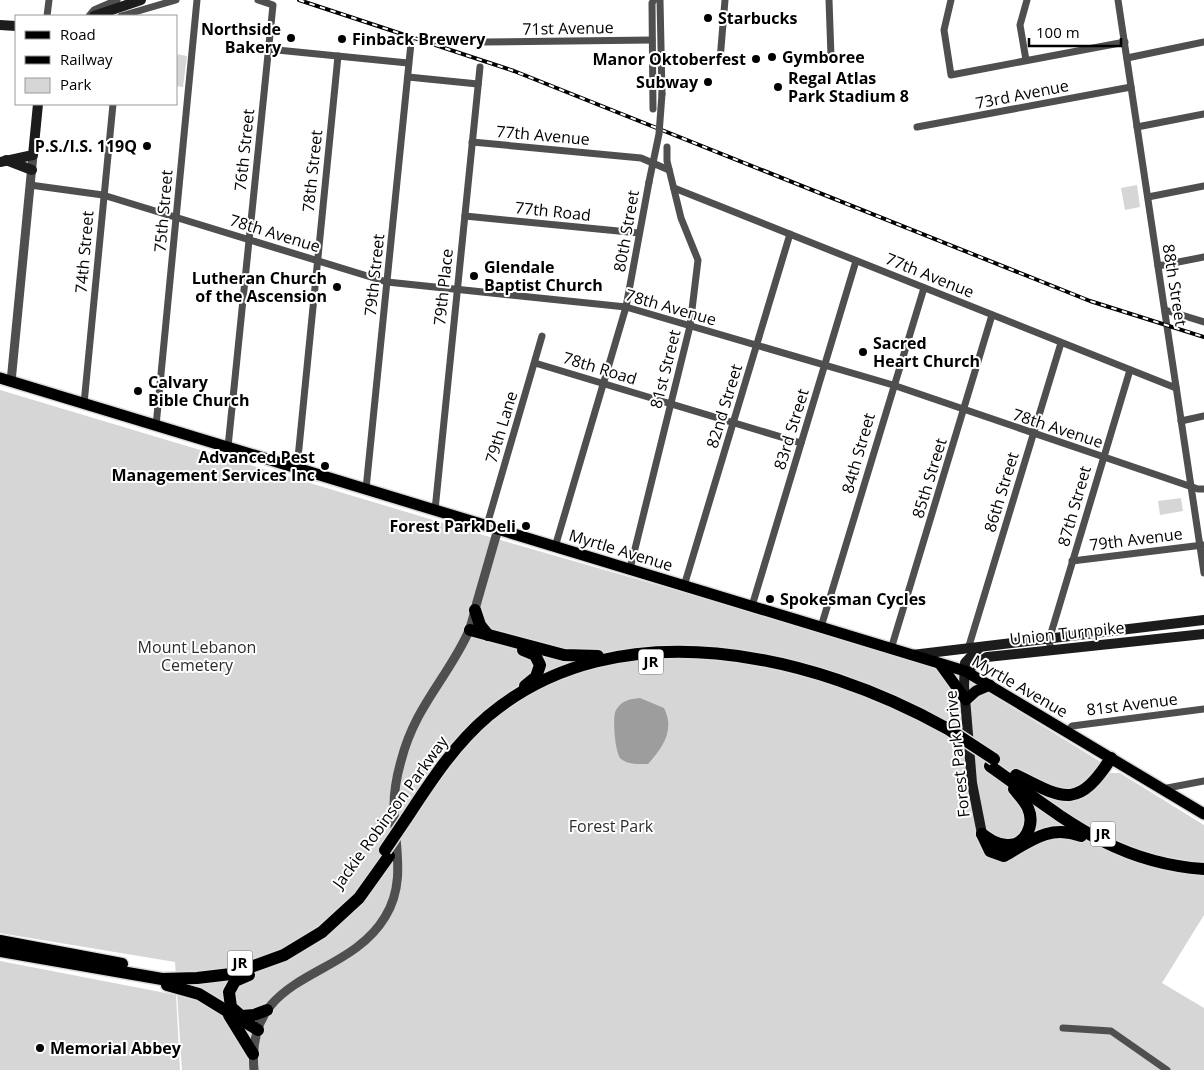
<svg xmlns="http://www.w3.org/2000/svg" width="1204" height="1070" viewBox="0 0 1204 1070" font-family="'Open Sans',sans-serif">
<style>
.green{fill:#d6d6d6}
.water{fill:#9d9d9d}
.lines{fill:none;stroke-linecap:round;stroke-linejoin:round}
.primary-casing{stroke:#dbdbdb;stroke-width:14}
.motorway-casing{stroke:#dbdbdb;stroke-width:15}
.minor{stroke:#4f4f4f;stroke-width:7}
.tertiary{stroke:#4f4f4f;stroke-width:9}
.secondary{stroke:#1c1c1c;stroke-width:10}
.primary{stroke:#000;stroke-width:11}
.motorway{stroke:#000;stroke-width:12}
.rail-casing{stroke:#000;stroke-width:4}
.rail{stroke:#fff;stroke-width:2;stroke-dasharray:5.5;stroke-linecap:butt}
.motorway-bridge-casing{stroke:#dbdbdb;stroke-width:15;stroke-linecap:butt}
.minor-bridge{stroke:#4f4f4f;stroke-width:7}
.motorway-bridge{stroke:#000;stroke-width:12}
.poi-dot{fill:#000;stroke:#fff;stroke-width:2}
.labels{text-anchor:middle;stroke-width:4;stroke-linejoin:round;paint-order:stroke}
.shield{fill:#fff;stroke:#4c4c4c;stroke-width:1}
.shield-label{font-size:15px;font-weight:bold;fill:#000}
.poi-label{font-size:16px;font-weight:bold;fill:#000;stroke:#fff;text-anchor:start}
.street-label{font-size:16px;fill:#000;stroke:#fff}
.park-label{font-size:16px;fill:#2d2d2d;stroke:#fff}
</style>
<rect width="100%" height="100%" fill="#fff"/>
<g class="green">
<polygon points="176,54 187,56 183,87 176,86"/>
<polygon points="1137,185 1140,207 1125,210 1121,188"/>
<polygon points="0,390 483,535 891,652 961,676 1101,762 1098,766 1110,773 1120,773 1204,825 1204,915 1162,983 1204,1008 1204,1070 182,1070 175,962 0,933"/>
<polygon points="1181,498 1183,511 1160,515 1158,501"/>
<polygon points="0,961 176,995 180,1070 0,1070"/>
</g>
<path class="water" d="M640,698l24,10c11,22 -1,39 -16,56 -9,0 -19,1 -27,-5 -6,-5 -9,-42 -5,-49 6,-10 14,-11 24,-12z"/>
<g class="lines">
<defs>
<g id="primary">
<polyline points="0,378 965,671 1204,814"/>
<polyline points="940,664 966,700 976,691 990,685"/>
</g>
<g id="motorway">
<polyline points="475,610 480,625 488,635"/>
<polyline points="470,630 564,655 598,656"/>
<polyline points="523,650 535,655 540,665 536,677 525,686"/>
<path d="M990,766c71,50 123,97 214,103"/>
<path d="M1016,775c47,24 62,35 95,-17"/>
<path d="M406,819c25,-38 48,-74 82,-103 130,-109 326,-62 460,13"/>
<path d="M982,834l8,17 14,5c26,-15 46,-32 77,-20"/>
<path d="M982,834c7,5 15,11 25,11 19,1 28,-21 21,-37 -3,-7 -9,-13 -14,-19"/>
<polyline points="0,941 122,964"/>
<polyline points="0,951 162,979 197,978 231,974 284,955 322,932 359,898 389,856"/>
<polyline points="167,985 199,994 258,1030"/>
<polyline points="229,1015 253,1054"/>
<polyline points="240,1015 231,1007 229,992 235,981 249,975"/>
<polyline points="242,1016 254,1015 267,1010"/>
</g>
</defs>
<use href="#primary" class="primary-casing"/>
<use href="#motorway" class="motorway-casing"/>
<g class="minor">
<polyline points="660,0 662,94"/>
<polyline points="829,0 831,56"/>
<polyline points="951,0 944,30 951,75 1125,42"/>
<polyline points="1118,0 1204,573"/>
<polyline points="47,16 49,0"/>
<polyline points="89,16 94,10 117,0"/>
<polyline points="121,16 176,0"/>
<polyline points="484,42 652,40"/>
<polyline points="267,49 408,63"/>
<polyline points="1127,58 1204,42"/>
<polyline points="720,60 725,0"/>
<polyline points="1026,60 1020,25 1027,0"/>
<polyline points="408,77 478,84"/>
<polyline points="653,109 652,3 654,0"/>
<polyline points="917,127 1131,87"/>
<polyline points="1137,127 1204,114"/>
<polyline points="472,142 641,158 669,170"/>
<polyline points="30,185 103,195 387,282 626,307 893,385 1198,489 1204,489"/>
<polyline points="674,188 1176,388"/>
<polyline points="1148,197 1204,186"/>
<polyline points="465,216 639,233"/>
<polyline points="1158,266 1204,257"/>
<polyline points="1165,310 1204,322"/>
<polyline points="535,363 801,443"/>
<polyline points="84,404 113,104"/>
<polyline points="1181,421 1204,416"/>
<polyline points="156,426 197,0"/>
<polyline points="228,447 273,5 258,0"/>
<polyline points="297,468 338,56"/>
<polyline points="366,489 411,43"/>
<polyline points="435,510 480,67"/>
<polyline points="489,527 489,518 542,336"/>
<polyline points="555,547 626,307 649,182"/>
<polyline points="1072,561 1203,545"/>
<polyline points="630,569 690,326 698,260 681,218 667,161 667,147"/>
<polyline points="684,586 790,234"/>
<polyline points="752,606 856,261"/>
<polyline points="821,627 924,288"/>
<polyline points="891,649 992,315"/>
<polyline points="968,649 1061,343"/>
<polyline points="1051,650 1049,640 1130,370"/>
<polyline points="1067,732 1072,726 1204,709"/>
<polyline points="1162,789 1204,781"/>
<polyline points="1063,1028 1111,1031 1167,1070"/>
</g>
<g class="tertiary">
<polyline points="11,382 33,155"/>
<path d="M254,1070c-9,-100 92,-88 131,-153 22,-35 9,-73 9,-111 0,-15 3,-31 7,-45 14,-54 44,-80 66,-126 5,-10 7,-22 10,-33 7,-24 14,-49 21,-73"/>
</g>
<g class="secondary">
<polyline points="94,16 141,0"/>
<polyline points="0,25 16,26"/>
<polyline points="6,160 32,170"/>
<polyline points="0,162 33,155 38,104"/>
<polyline points="979,648 965,663 964,686 972,783 982,834"/>
<polyline points="912,655 1204,620"/>
<polyline points="965,671 987,657 1204,634"/>
</g>
<use href="#primary" class="primary"/>
<use href="#motorway" class="motorway"/>
<defs>
<polyline id="rail" points="299,0 514,71 1090,301 1204,337"/>
</defs>
<use href="#rail" class="rail-casing"/>
<use href="#rail" class="rail"/>
<defs>
<g id="motorway-bridge">
<polyline points="948,729 994,759"/>
<polyline points="385,850 406,819"/>
</g>
</defs>
<use href="#motorway-bridge" class="motorway-bridge-casing"/>
<polyline class="minor-bridge" points="649,182 659,134 662,94"/>
<use href="#motorway-bridge" class="motorway-bridge"/>
</g>
<g class="poi-dot">
<circle cx="708" cy="18" r="5"/>
<circle cx="291" cy="38" r="5"/>
<circle cx="342" cy="39" r="5"/>
<circle cx="772" cy="57" r="5"/>
<circle cx="756" cy="59" r="5"/>
<circle cx="708" cy="82" r="5"/>
<circle cx="778" cy="87" r="5"/>
<circle cx="147" cy="146" r="5"/>
<circle cx="474" cy="276" r="5"/>
<circle cx="337" cy="287" r="5"/>
<circle cx="863" cy="352" r="5"/>
<circle cx="138" cy="391" r="5"/>
<circle cx="325" cy="466" r="5"/>
<circle cx="526" cy="526" r="5"/>
<circle cx="770" cy="599" r="5"/>
<circle cx="40" cy="1048" r="5"/>
</g>
<g class="labels">
<g class="shield">
<rect x="638.5" y="649.5" width="25" height="25" rx="4"/>
<rect x="1090.5" y="821.5" width="25" height="25" rx="4"/>
<rect x="227.5" y="950.5" width="25" height="25" rx="4"/>
</g>
<g class="shield-label">
<text x="651" y="667">JR</text>
<text x="1103" y="839">JR</text>
<text x="240" y="968">JR</text>
</g>
<g class="poi-label">
<text x="718" y="24">Starbucks</text>
<text x="281" y="35" text-anchor="end">Northside<tspan x="281" dy="18">Bakery</tspan></text>
<text x="352" y="45">Finback Brewery</text>
<text x="782" y="63">Gymboree</text>
<text x="746" y="65" text-anchor="end">Manor Oktoberfest</text>
<text x="788" y="84">Regal Atlas<tspan x="788" dy="18">Park Stadium 8</tspan></text>
<text x="698" y="88" text-anchor="end">Subway</text>
<text x="137" y="152" text-anchor="end">P.S./I.S. 119Q</text>
<text x="484" y="273">Glendale<tspan x="484" dy="18">Baptist Church</tspan></text>
<text x="327" y="284" text-anchor="end">Lutheran Church<tspan x="327" dy="18">of the Ascension</tspan></text>
<text x="873" y="349">Sacred<tspan x="873" dy="18">Heart Church</tspan></text>
<text x="148" y="388">Calvary<tspan x="148" dy="18">Bible Church</tspan></text>
<text x="315" y="463" text-anchor="end">Advanced Pest<tspan x="315" dy="18">Management Services Inc</tspan></text>
<text x="516" y="532" text-anchor="end">Forest Park Deli</text>
<text x="780" y="605">Spokesman Cycles</text>
<text x="50" y="1054">Memorial Abbey</text>
</g>
<g class="street-label">
<text transform="translate(568 28) rotate(-1)" y="6">71st Avenue</text>
<text transform="translate(1022 94) rotate(-11)" y="6">73rd Avenue</text>
<text transform="translate(543 135) rotate(5)" y="6">77th Avenue</text>
<text transform="translate(244 150) rotate(-84)" y="6">76th Street</text>
<text transform="translate(312 171) rotate(-84)" y="6">78th Street</text>
<text transform="translate(163 211) rotate(-85)" y="6">75th Street</text>
<text transform="translate(553 211) rotate(6)" y="6">77th Road</text>
<text transform="translate(626 231) rotate(-80)" y="6">80th Street</text>
<text transform="translate(275 233) rotate(17)" y="6">78th Avenue</text>
<text transform="translate(84 252) rotate(-85)" y="6">74th Street</text>
<text transform="translate(374 275) rotate(-84)" y="6">79th Street</text>
<text transform="translate(930 275) rotate(22)" y="6">77th Avenue</text>
<text transform="translate(1175 285) rotate(81)" y="6">88th Street</text>
<text transform="translate(443 287) rotate(-84)" y="6">79th Place</text>
<text transform="translate(671 307) rotate(16)" y="6">78th Avenue</text>
<text transform="translate(600 368) rotate(17)" y="6">78th Road</text>
<text transform="translate(665 369) rotate(-76)" y="6">81st Street</text>
<text transform="translate(724 406) rotate(-73)" y="6">82nd Street</text>
<text transform="translate(501 427) rotate(-73)" y="6">79th Lane</text>
<text transform="translate(1058 428) rotate(18)" y="6">78th Avenue</text>
<text transform="translate(791 429) rotate(-73)" y="6">83rd Street</text>
<text transform="translate(858 453) rotate(-74)" y="6">84th Street</text>
<text transform="translate(929 478) rotate(-73)" y="6">85th Street</text>
<text transform="translate(1001 492) rotate(-73)" y="6">86th Street</text>
<text transform="translate(1074 506) rotate(-74)" y="6">87th Street</text>
<text transform="translate(1136 539) rotate(-7)" y="6">79th Avenue</text>
<text transform="translate(621 550) rotate(17)" y="6">Myrtle Avenue</text>
<text transform="translate(1067 633) rotate(-6)" y="6">Union Turnpike</text>
<text transform="translate(1020 686) rotate(30)" y="6">Myrtle Avenue</text>
<text transform="translate(1132 704) rotate(-7)" y="6">81st Avenue</text>
<text transform="translate(957 754) rotate(-96)" y="6">Forest Park Drive</text>
<text transform="translate(390 812) rotate(-54)" y="6">Jackie Robinson Parkway</text>
</g>
<g class="park-label">
<text x="197" y="653">Mount Lebanon<tspan x="197" dy="18">Cemetery</tspan></text>
<text x="611" y="832">Forest Park</text>
</g>
</g>
<rect x="15" y="15" width="162" height="90" fill="#ffffff" stroke="#999999"/>
<rect x="25" y="31" width="25" height="8" fill="#000000" stroke="#999999"/>
<text x="60" y="40" font-size="15" fill="#000000">Road</text>
<rect x="25" y="56" width="25" height="8" fill="#000000" stroke="#999999"/>
<text x="60" y="65" font-size="15" fill="#000000">Railway</text>
<rect x="25" y="78" width="25" height="15" fill="#d6d6d6" stroke="#999999"/>
<text x="60" y="90" font-size="15" fill="#000000">Park</text>
<path d="M1029 38v8h92v-8" fill="none" stroke="#000000" stroke-width="2.5"/>
<text x="1036" y="38" font-size="15" fill="#000000" stroke="#ffffff" stroke-width="4" paint-order="stroke">100 m</text>
</svg>
